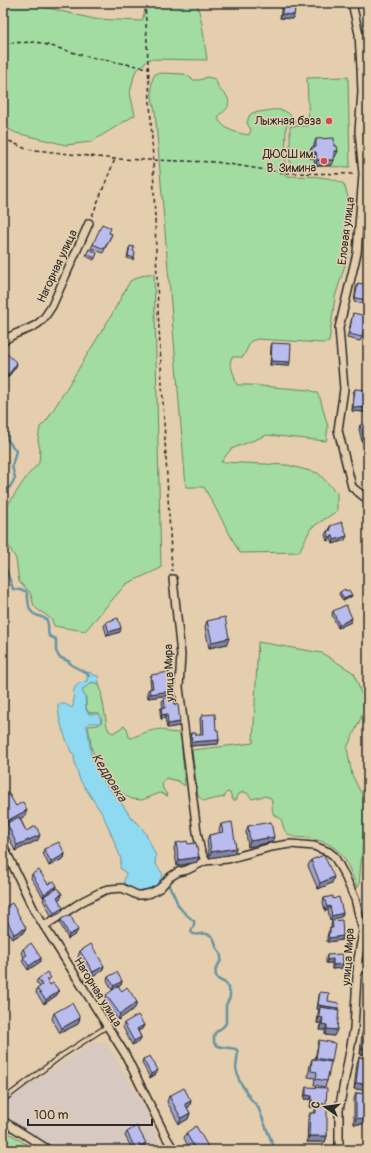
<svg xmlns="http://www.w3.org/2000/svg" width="371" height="1153" viewBox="0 0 371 1153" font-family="Pangolin,sans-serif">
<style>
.built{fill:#d7c9c0}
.green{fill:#a2dca1;stroke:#668466}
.water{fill:#90daf1;stroke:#6894a2}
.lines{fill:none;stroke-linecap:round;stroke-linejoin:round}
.stream{stroke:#6894a2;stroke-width:2.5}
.service-casing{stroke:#2b2b2b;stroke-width:6}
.minor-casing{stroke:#2b2b2b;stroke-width:10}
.path{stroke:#2b2b2b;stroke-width:1.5;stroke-dasharray:4 3;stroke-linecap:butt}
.service{stroke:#e4cead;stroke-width:3.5}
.minor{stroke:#e4cead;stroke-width:7}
.wall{fill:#a0a2cd;stroke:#2b2b2b}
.shaded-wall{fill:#8284a7;stroke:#2b2b2b}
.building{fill:#babcee;stroke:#2b2b2b}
.poi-dot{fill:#d1495b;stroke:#e4cead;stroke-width:1.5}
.labels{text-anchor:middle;stroke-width:3;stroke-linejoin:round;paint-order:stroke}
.poi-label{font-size:12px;fill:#2b2b2b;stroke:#e4cead;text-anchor:end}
.street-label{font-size:12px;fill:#2b2b2b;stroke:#e4cead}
.water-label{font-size:13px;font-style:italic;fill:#353c3f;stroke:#e4cead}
</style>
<rect width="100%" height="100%" fill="#e4cead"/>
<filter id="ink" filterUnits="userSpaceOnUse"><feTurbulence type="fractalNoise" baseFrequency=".025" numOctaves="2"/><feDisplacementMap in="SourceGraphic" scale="8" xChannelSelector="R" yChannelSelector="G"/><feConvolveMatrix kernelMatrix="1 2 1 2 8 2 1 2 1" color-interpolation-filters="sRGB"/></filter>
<g filter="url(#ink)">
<g class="built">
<polygon points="368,863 368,925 364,923 361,889"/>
<polygon points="102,1041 107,1045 142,1102 163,1150 53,1150 3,1117 3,1104 54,1068 94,1042"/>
</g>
<g class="green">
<polygon points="3,3 45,3 44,7 94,19 142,21 147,3 197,3 202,24 207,60 149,59 135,72 130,93 135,115 91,142 66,145 16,133 3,126"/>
<path d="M161,73l23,1 10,6h6l7,-3 8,2c2,3 3,9 6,12 1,2 4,2 5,4 6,8 1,16 -6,19l-2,4c5,12 19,15 31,17l2,-5 -4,-7 2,-7 3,-3c19,-2 34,-10 44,10h-8l-2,4 -1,49c19,1 42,-2 59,8l4,13 -3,40 5,6 -1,9 -14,45 -6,45 -6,1 -66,-4 -6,2 -8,16h-11l-2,6 7,22h12l60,5 8,3 3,5 8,29 -2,14 -59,-6 -36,14 -10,13 66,3 31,8 19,20v18l-26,17 -12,24 -59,1 -36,-66h-18l-31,-377c-3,-9 -6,-28 0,-36z"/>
<polygon points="348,77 350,167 290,166 290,126 309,126 307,78"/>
<polygon points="147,274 154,274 161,568 126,584 85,631 54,626 52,620 46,615 38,610 34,606 30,592 19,582 16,559 6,541 3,520 3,515 7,506 27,476 39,463 40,449 38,440 40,427 47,420 111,316 130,281 138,277"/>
<path d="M258,642l64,11 32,20 12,34 -19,41 5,27 14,28 -7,83 -2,2c-5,-12 -9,-27 -18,-36 -8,-9 -20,-12 -31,-14 -7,-1 -16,1 -21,-5 -4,-3 -4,-9 -6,-14l-7,-4c-3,-6 -1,-11 -3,-17l-7,-2 -12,3 -5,-6 -4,-1 -4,2 -3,6h-3l-3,-7 -3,-1 -3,5 -20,4 -6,-5 -6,-46 61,-7z"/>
<path d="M93,682l5,2 2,2 7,40 2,5 4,2 11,-7 3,2 2,9 2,1 18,-7 12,-2 7,3 11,1 2,5 4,48 -7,-5 -12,-3 -4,5 1,6 5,7 -8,-3 -18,7 -10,-1 -6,-3 -4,-4 -13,-8 -17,-34 -4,-24 10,-1 3,-2c3,-13 -6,-9 -13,-11l-2,-4v-10l-4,-7 2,-3z"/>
<polygon points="3,1132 9,1133 35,1150 3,1150"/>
</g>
<path class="water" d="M90,672l3,3 5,1 1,8 -7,-2 -10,8 3,7 1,13 3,4h9l3,7 -2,2h-10l-3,3 2,5 3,24 15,30 16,19 10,15 7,5 7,10 10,22 -1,7 8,11 -5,10c-7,6 -31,12 -34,-2 0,-3 2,-6 2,-9l-6,-5 1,-9 -4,-11 -14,-33 -23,-35 -5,-16 -1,-10 -3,-2c-6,-16 -13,-31 -13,-48h7l7,4c4,-7 -2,-18 6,-24 2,-1 6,-2 9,-3v-7z"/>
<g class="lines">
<g class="stream">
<polyline points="3,408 5,414 7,439 16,451 12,466 15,478 10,487 3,490"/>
<path d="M3,560l10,29 13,2c4,7 0,18 8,23 4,2 8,3 12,5 4,6 1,11 3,17l7,3v12l3,6 9,4 5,5 14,7 2,3"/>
<path d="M168,885c5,6 7,12 10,20 4,7 10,11 16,16v4l-3,6 1,2c5,4 9,-1 15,1 8,2 7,6 9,12 1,3 5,7 5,11 1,5 -3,8 -5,11 -2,10 2,12 10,15l4,10v4l-4,8v18l-2,3 -9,7 -1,4v6l4,3 4,1 14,2 2,3 -2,16 3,12 11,18 8,9 17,43"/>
</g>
<defs>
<polyline id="service" points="3,1100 61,1056 106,1027"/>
<g id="minor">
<polyline points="352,3 359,34 361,68 362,92 359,131 363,174 357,253 339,328 344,389 338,430 352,487 368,500"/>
<path d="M3,342c10,-11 26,-10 37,-20 5,-4 8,-10 12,-16l37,-83"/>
<polyline points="173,579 181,655 179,687 197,832 200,848 205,861"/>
<polyline points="3,845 34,910 125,1054 166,1137 174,1150"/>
<polyline points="44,926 83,901 105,890 110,889 122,888 137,895 142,895 151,893 160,888 170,877 178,872 187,870 205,861 228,859 271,847 290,844 314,846 329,852 334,856 345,876 355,899 363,931 358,959 354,1029 339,1110 339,1150"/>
<polyline points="357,973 368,962"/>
<polyline points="3,1121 49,1150"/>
</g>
</defs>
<use href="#service" class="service-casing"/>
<use href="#minor" class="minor-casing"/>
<g class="path">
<polyline points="145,3 153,160 158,309 172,571"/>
<polyline points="3,43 37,42 89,57 148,68"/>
<polyline points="3,138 26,149 115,159 216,162 285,173 355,174"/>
<polyline points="92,216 115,159"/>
</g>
<use href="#service" class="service"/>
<use href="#minor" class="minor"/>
</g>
<g class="wall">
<polygon points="282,3 296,3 294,15 293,19 280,18"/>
<polygon points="368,129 368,140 367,140 367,133"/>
<polygon points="316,139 334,146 335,157 334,157 332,165 315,166 314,158 310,158 309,152 312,147 314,147 314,145"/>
<polygon points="109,233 112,234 103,253 91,248 93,244"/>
<polygon points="129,248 134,258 133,260 127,258"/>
<polygon points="89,249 97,253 94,260 86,256"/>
<polygon points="358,283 368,300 366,304 354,302 356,287"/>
<polygon points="353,313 362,337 360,341 347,338"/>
<polygon points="272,343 289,366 270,365 271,346"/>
<polygon points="3,357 16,367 7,378 3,375"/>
<polygon points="355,389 365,412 352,411 353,393"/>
<polygon points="360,425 368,440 362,442 359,429"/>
<polygon points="330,526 345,540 333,544 331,539 327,541 325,535 327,531 329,531"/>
<polygon points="346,591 352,595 351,597 343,601 339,594 340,592"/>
<polygon points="333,611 351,622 338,628 332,615"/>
<polygon points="207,621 227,644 209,648 205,627"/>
<polygon points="106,622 120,632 107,636 104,626"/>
<polygon points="151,675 170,695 148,698 147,692 149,689 151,688 150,679"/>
<polygon points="164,698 179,726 167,728 165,718 161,719 160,712 161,708 163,708 162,702"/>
<polygon points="202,715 216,730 219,740 218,744 190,746 190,737 191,733 196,735 201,735 200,719"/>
<polygon points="3,790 5,796 16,806 25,816 20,818 26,831 38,840 15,851 5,828 6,826 3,827"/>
<polygon points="221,824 236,848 234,854 209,858 207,840 209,835 220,833 219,830"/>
<polygon points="248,826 272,842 248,847 246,832"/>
<polygon points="176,843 188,844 197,862 177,866 174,848"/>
<polygon points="44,849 65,854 64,858 49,866 43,853"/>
<polygon points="311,860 332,883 318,889 308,866"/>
<polygon points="32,874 48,884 57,886 56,889 62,894 61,898 58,899 62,912 52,917 43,900 44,897 43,897 31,878"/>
<polygon points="324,898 333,899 343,913 341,917 330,920 328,910 325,911 323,902"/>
<polygon points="3,908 23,933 12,939 3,923"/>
<polygon points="61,919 76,934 68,939 60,923"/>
<polygon points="332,921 342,940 327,942 327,937 328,933 330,928 331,928 331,925"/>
<polygon points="23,949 41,958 40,962 28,970 22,961 24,957 21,953"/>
<polygon points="80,951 104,966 102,971 91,978 78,957"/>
<polygon points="327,955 343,964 342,968 332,969 332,963 326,963 326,959"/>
<polygon points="108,977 122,981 121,985 112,990 107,980"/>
<polygon points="38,979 49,982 48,982 57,995 44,1004 36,993 37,989 40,987 36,982"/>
<polygon points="122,991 135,1008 118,1020 104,1001 106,995"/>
<polygon points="320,992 328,1001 338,1008 334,1036 325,1035 325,1030 320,1030 321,1023 317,1023 318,1013 319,1010 317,1009 319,996"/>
<polygon points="368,1007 368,1055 360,1054 362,1033 365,1027 366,1028"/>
<polygon points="54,1013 78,1024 60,1033 52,1019"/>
<polygon points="124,1023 144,1025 142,1029 138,1031 141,1037 140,1041 132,1045 123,1027"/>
<polygon points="319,1040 332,1061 330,1065 327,1081 325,1087 314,1085 315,1078 308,1077 310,1065 312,1059 315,1059 318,1044"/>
<polygon points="359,1057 368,1058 368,1090 354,1089 357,1063"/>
<polygon points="143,1059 156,1074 150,1078 142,1063"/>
<polygon points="306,1087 325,1107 327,1136 325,1142 307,1142 308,1119 310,1113 314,1113 316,1107 310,1107 311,1099 304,1099 305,1091"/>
<polygon points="356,1093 368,1094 368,1120 365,1120 363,1124 354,1124 354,1099"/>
<polygon points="169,1096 191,1101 189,1107 187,1108 190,1113 188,1119 179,1124 167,1102"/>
<polygon points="127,1132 144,1146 137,1150 133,1150 125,1136"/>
<polygon points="186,1133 210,1150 190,1150 184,1138"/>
</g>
<g class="shaded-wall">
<polygon points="282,14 294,15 293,19 280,18"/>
<polygon points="334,151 338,151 335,157 332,157"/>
<polygon points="312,152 316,152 314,158 310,158"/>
<polygon points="317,160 334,160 332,165 315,166"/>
<polygon points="271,361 290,362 289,366 270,365"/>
<polygon points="17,363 16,367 7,378 9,374"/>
<polygon points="353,407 366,408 365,412 352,411"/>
<polygon points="368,437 368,440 362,442 364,438"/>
<polygon points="333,535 331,539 327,541 329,537"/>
<polygon points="347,536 345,540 333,544 334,540"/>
<polygon points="352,595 351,597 343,601 344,599"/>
<polygon points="352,618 351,622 338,628 339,625"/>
<polygon points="121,628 120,632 107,636 109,632"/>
<polygon points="229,638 227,644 209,648 212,642"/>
<polygon points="171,691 170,695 148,698 150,694"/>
<polygon points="167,714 165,718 161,719 162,715"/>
<polygon points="180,722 179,726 167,728 168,724"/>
<polygon points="219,740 218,744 190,746 192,742"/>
<polygon points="27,810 25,816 8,825 7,823 6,826 3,827 5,822"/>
<polygon points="40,835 38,840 15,851 17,845"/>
<polygon points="274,837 272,842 248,847 250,841"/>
<polygon points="236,848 234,854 209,858 211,852"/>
<polygon points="65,854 64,858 49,866 51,862"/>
<polygon points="199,857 197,862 177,866 179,860"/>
<polygon points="334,877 332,883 318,889 320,883"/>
<polygon points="57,886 55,890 44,896 43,897 44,894"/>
<polygon points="62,894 61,898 56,901 57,897"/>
<polygon points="330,906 328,910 325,911 327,907"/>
<polygon points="63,908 62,912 52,917 54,913"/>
<polygon points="343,913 341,917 330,920 332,916"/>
<polygon points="26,928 23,933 12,939 14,934"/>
<polygon points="78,930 76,934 68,939 69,935"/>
<polygon points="343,936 342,940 327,942 329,938"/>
<polygon points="41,958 40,962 28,970 29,966"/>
<polygon points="333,959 332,963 326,963 327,960"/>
<polygon points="343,964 342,968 332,969 333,965"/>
<polygon points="104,966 102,971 91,978 93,972"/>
<polygon points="122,981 121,985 112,990 114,986"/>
<polygon points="59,991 57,995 44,1004 46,1000"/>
<polygon points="137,1002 135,1008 118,1020 120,1014"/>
<polygon points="318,1005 338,1008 337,1012 320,1007 319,1010 317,1009"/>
<polygon points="319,1017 323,1018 321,1023 317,1023"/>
<polygon points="80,1018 78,1024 60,1033 62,1028"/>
<polygon points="322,1024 327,1025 325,1030 320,1030"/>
<polygon points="144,1025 142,1029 135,1032 137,1029"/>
<polygon points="327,1029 337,1030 334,1036 325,1035"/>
<polygon points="141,1037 140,1041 132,1045 134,1041"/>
<polygon points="362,1048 368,1049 368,1055 360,1054"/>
<polygon points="158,1070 156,1074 150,1078 151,1074"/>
<polygon points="356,1083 368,1084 368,1090 354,1089"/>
<polygon points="306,1095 312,1096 311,1099 304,1099"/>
<polygon points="191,1101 189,1107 183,1110 185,1104"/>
<polygon points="312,1103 326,1104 324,1108 310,1107"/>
<polygon points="190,1113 188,1119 179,1124 181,1118"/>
<polygon points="365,1114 368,1114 368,1120 365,1120 363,1124 354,1124 356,1118"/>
<polygon points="309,1136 327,1136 325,1142 307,1142"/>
<polygon points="146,1143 144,1146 137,1150 134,1150 135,1148"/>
</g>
<g class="building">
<polygon points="283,3 296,3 294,15 282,14"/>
<polygon points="334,138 334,146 337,146 338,151 334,151 334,160 317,160 316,152 312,152 312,147 316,147 316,139"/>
<polygon points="102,224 111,228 109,233 112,234 104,249 93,244"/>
<polygon points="130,246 134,247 133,251 135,252 134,258 128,256"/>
<polygon points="89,249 97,253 95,258 87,254"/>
<polygon points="358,283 368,285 368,300 355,298"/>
<polygon points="353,313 366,316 362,337 349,334"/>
<polygon points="272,343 291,344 290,362 271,361"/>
<polygon points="6,353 17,363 9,374 3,370 3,357"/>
<polygon points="355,389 368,390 366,408 353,407"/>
<polygon points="368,423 368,437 364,438 360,425"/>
<polygon points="342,522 347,536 334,540 333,535 329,537 327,531 331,530 330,526"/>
<polygon points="345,589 346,591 349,590 352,595 344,599 340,592"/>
<polygon points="346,605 352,618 339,625 333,611"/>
<polygon points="225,617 229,638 212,642 207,621"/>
<polygon points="118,618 121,628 109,632 106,622"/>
<polygon points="169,672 171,691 150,694 149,689 153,688 151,675"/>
<polygon points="174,697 175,705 178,704 180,722 168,724 167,714 162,715 161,708 165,708 164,698"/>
<polygon points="215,714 216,730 218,730 219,740 192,742 191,733 196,733 196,735 203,735 202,715"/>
<polygon points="3,790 5,794 3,795"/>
<polygon points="9,794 16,806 23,802 27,810 5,822 3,819 3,817 5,815 3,810 3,797"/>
<polygon points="19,817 26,831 36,826 40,835 17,845 7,823"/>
<polygon points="232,822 236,848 211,852 209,835 223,832 221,824"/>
<polygon points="271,822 274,837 250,841 248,826"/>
<polygon points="187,841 188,844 196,843 199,857 179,860 176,843"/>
<polygon points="59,842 65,854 51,862 44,849"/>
<polygon points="324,855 334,877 320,883 311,860"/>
<polygon points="39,870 48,884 54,881 57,886 44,894 32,874"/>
<polygon points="58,888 62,894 57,897 63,908 54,913 44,896"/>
<polygon points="3,891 5,895 3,896"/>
<polygon points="333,896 333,899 339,897 343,913 332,916 330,906 327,907 324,898"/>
<polygon points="12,903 26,928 14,934 3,913 3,908"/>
<polygon points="70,915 78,930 69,935 61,919"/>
<polygon points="342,920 343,936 329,938 328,933 330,933 330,928 333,928 332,921"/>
<polygon points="31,943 41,958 29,966 23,957 27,955 23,949"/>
<polygon points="91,944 104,966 93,972 80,951"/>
<polygon points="342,954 343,964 333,965 333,959 327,960 327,955"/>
<polygon points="47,972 51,978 47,980 50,985 53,983 59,991 46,1000 37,989 42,985 38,979"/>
<polygon points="117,972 122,981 114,986 108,977"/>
<polygon points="118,986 122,991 127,987 137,1002 120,1014 106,995"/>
<polygon points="320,992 329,993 328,1001 339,1003 338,1008 318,1005"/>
<polygon points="72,1003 80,1018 62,1028 54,1013"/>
<polygon points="320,1007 339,1010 337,1030 327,1029 327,1025 322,1024 323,1018 319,1017"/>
<polygon points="138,1015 144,1025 137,1029 141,1037 134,1041 124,1023"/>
<polygon points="365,1027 368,1028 368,1049 362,1048"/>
<polygon points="319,1040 335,1043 332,1061 316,1058"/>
<polygon points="150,1056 158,1070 151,1074 143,1059"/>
<polygon points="359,1057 368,1058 368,1084 356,1083"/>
<polygon points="312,1059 331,1062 327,1081 316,1079 317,1072 311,1071"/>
<polygon points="306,1087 327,1088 326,1104 312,1103 312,1096 306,1095"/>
<polygon points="184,1088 191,1101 185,1104 190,1113 181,1118 169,1096"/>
<polygon points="356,1093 368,1094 368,1114 365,1114 365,1119 356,1118"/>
<polygon points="316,1107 327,1107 327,1136 309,1136 310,1113 316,1113"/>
<polygon points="137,1126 146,1143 135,1148 127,1132"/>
<polygon points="196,1126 210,1150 196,1150 186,1133"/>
<polygon points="353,1148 368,1149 368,1150 353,1150"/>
</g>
</g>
<g class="poi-dot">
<circle cx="329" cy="121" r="4"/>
<circle cx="324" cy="161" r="4"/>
</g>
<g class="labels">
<g class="poi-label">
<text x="321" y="125">Лыжная база</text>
<text x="316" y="158">ДЮСШ им.<tspan x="316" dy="14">В. Зимина</tspan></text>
</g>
<g class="street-label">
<text transform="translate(346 231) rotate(-83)" y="4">Еловая улица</text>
<text transform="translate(57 266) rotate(-65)" y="4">Нагорная улица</text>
<text transform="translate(169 673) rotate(-92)" y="4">улица Мира</text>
<text transform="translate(348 957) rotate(-86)" y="4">улица Мира</text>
<text transform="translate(98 992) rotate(58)" y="4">Нагорная улица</text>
</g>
<g class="water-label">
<text transform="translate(110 777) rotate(58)" y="5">Кедровка</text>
</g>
</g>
<rect width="371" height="1153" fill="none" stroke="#e4cead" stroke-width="16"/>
<rect x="8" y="8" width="355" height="1137" fill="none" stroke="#2b2b2b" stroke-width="1.5" filter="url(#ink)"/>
<g transform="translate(325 1107) rotate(283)" stroke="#e4cead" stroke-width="3" paint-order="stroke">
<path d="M0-3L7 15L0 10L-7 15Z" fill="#2b2b2b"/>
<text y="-6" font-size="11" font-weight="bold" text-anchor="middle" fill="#2b2b2b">С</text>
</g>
<path d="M28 1119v6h124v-6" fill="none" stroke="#2b2b2b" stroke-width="2"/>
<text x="34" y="1119" font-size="12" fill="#2b2b2b" stroke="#e4cead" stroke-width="3" paint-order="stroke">100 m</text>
</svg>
